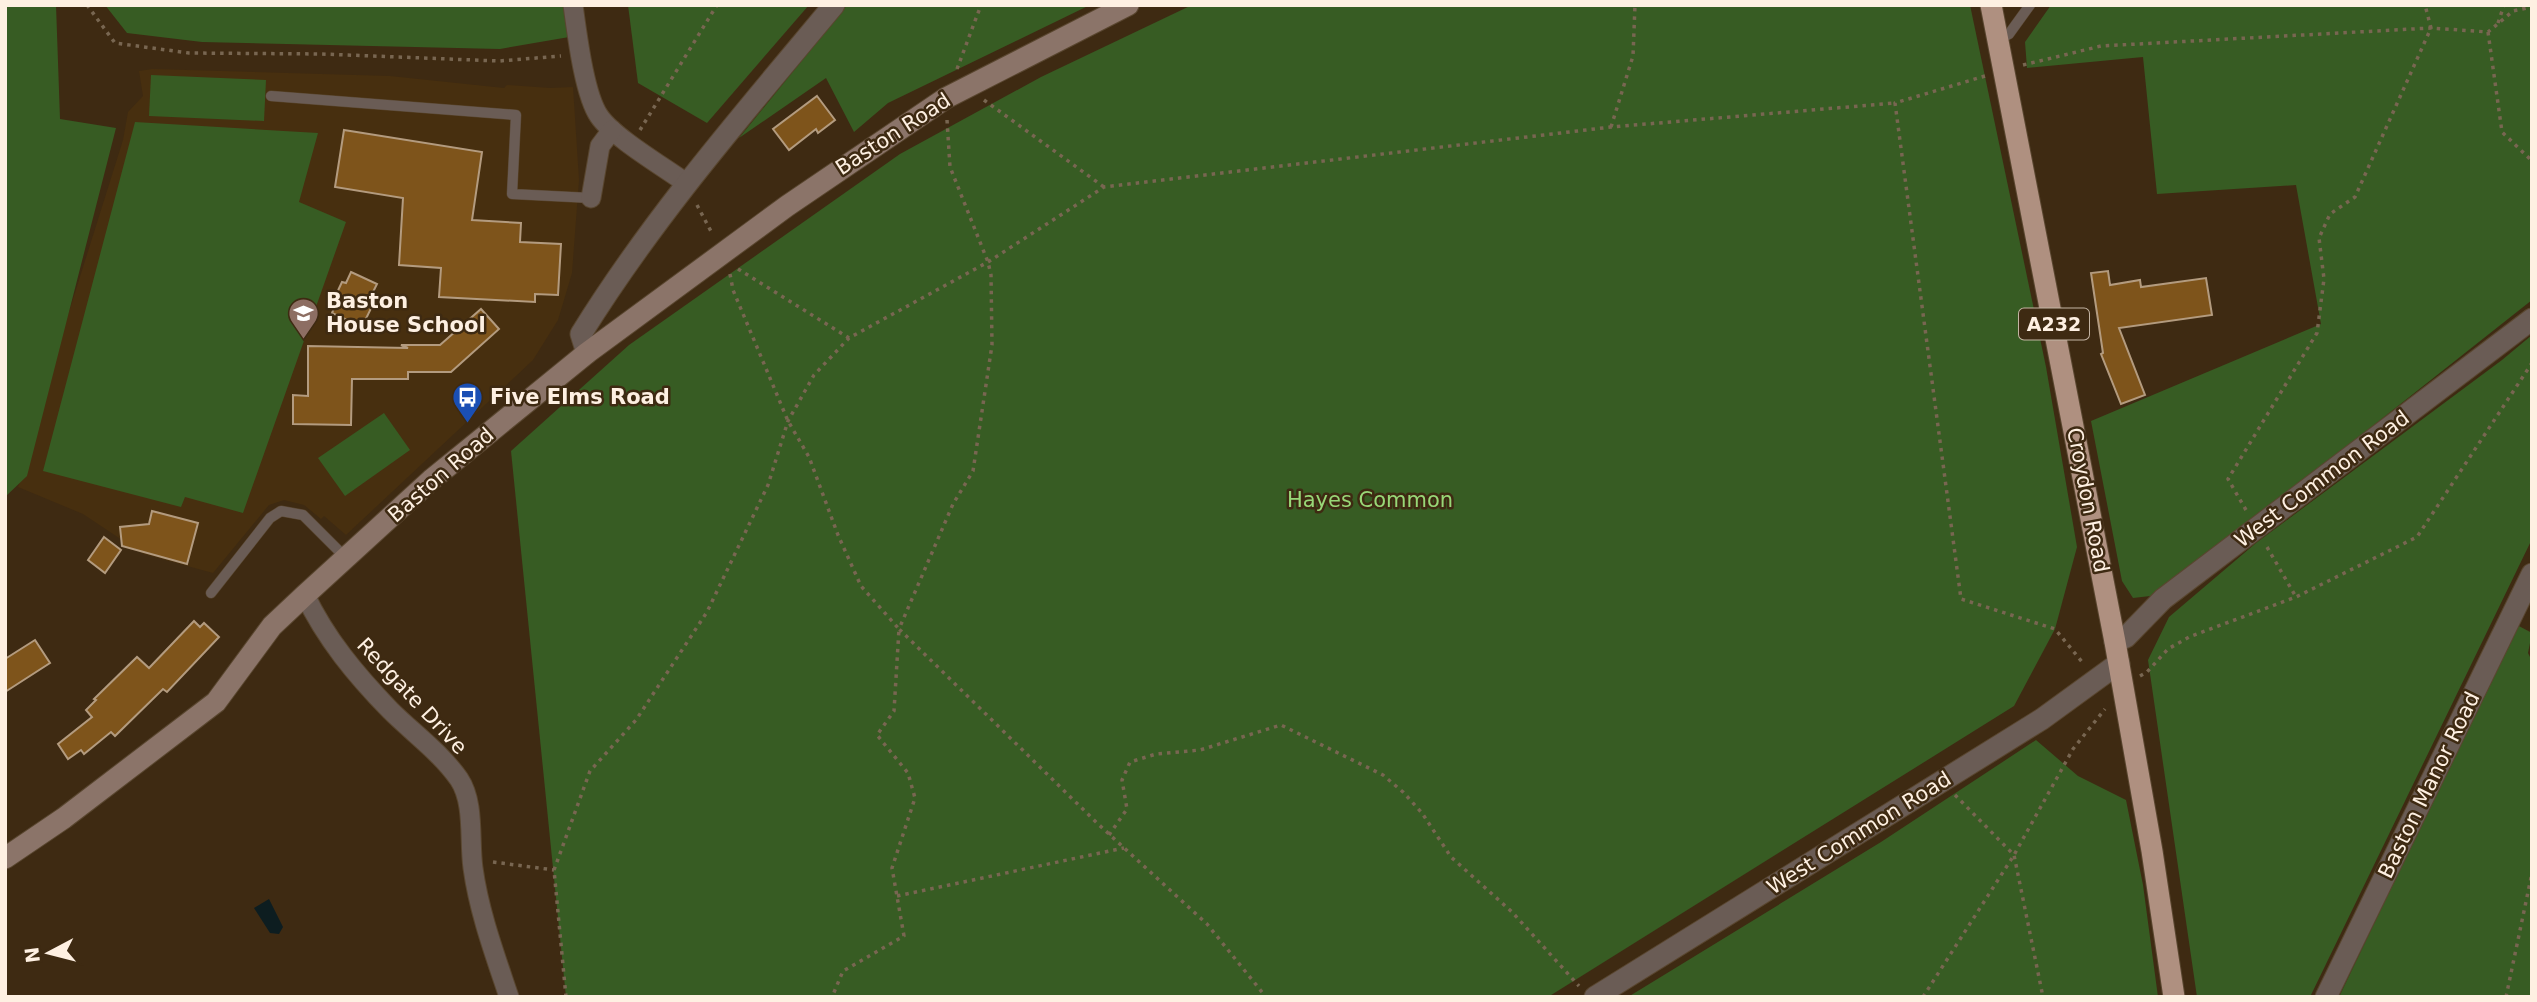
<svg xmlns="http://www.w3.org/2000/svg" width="2537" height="1002" viewBox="0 0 2537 1002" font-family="'DejaVu Sans',sans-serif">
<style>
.built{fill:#472f0f}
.green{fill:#375c23}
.water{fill:#0d1d20}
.building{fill:#7e541b;stroke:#b39b7f;stroke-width:2}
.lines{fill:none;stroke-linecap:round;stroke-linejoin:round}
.service-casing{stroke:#59462f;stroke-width:11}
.minor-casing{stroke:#59462f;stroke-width:21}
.tertiary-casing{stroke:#59462f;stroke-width:23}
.secondary-casing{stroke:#59462f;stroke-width:23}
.trunk-casing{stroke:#59462f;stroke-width:23}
.path{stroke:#786651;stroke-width:3.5;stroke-dasharray:3.5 5;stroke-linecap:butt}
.service{stroke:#6a5c55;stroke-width:10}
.minor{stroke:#6a5c55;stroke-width:19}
.tertiary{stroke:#6a5c55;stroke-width:21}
.secondary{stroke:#8b7469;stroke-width:21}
.trunk{stroke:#af9080;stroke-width:21}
.labels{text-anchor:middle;stroke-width:5;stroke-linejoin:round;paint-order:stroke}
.shield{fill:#3e2a12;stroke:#c4b5a4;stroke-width:2}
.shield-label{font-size:19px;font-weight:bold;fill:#fef0e2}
.street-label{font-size:21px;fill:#fef0e2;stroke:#3e2a12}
.poi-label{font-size:21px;font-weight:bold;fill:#fef0e2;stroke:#3e2a12;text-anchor:start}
.park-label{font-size:21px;fill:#98d777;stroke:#3e2a12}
</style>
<rect width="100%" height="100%" fill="#3e2a12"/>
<polygon class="built" points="153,69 390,76 504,88 507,85 550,88 573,87 579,180 572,273 558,320 533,360 346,535 324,516 321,519 304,505 284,500 269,505 213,573 143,554 83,514 18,487 23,473 19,471 123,140 128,112 143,96 139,71"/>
<g class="green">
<polygon points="5,5 56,5 60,119 116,128 27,476 5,497"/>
<polygon points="105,5 570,5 575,36 500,49 202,42 127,33"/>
<polygon points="628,5 809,5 707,123 638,83"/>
<polygon points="847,5 1090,5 888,103 854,132 826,78 739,138"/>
<polygon points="1192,5 1970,5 2046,367 2077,547 2055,629 2014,706 1548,997 566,997 511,451 629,345 900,154 1041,77"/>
<polygon points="2051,5 2532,5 2532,300 2159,595 2133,598 2122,581 2091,421 2321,324 2296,185 2157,194 2143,57 2027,68 2025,42"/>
<polygon points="151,75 266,80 264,121 149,116"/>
<polygon points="135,122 318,133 299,202 346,222 243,513 185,497 181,507 43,471"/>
<polygon points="2532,335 2532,539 2310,997 2197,997 2148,660 2169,617 2256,543 2502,360"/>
<polygon points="384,413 410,450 345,496 318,458"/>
<polygon points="2517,625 2532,633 2528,653 2532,661 2532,997 2339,997"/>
<polygon points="2036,740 2078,776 2126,800 2143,885 2158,997 1628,997 1881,842"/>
</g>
<polygon class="water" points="269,899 283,927 279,934 270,933 254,908"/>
<g class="building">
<polygon points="817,96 835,120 818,133 816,129 789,150 773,129"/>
<polygon points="344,130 482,152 472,220 521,223 520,242 561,244 558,295 535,294 535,302 439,297 441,268 399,265 403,198 335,187"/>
<polygon points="2108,271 2110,285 2140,280 2141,287 2206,278 2212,315 2119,328 2145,395 2121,404 2101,354 2103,353 2091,273"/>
<polygon points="351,272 377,284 371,296 376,298 362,327 332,313 337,301 334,299 342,282 346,283"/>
<polygon points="481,309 499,329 451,372 408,372 408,379 352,379 351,425 293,424 293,395 308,396 308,346 408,348 401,345 440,345"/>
<polygon points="152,511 198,523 187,564 122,546 120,527 149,524"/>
<polygon points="104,537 121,550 105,573 88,560"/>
<polygon points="194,621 200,627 204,623 219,637 167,692 163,689 115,736 111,732 84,754 81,750 68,759 58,744 92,717 86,710 96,700 94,699 137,657 149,668"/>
<polygon points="35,640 50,663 5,692 5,659"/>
</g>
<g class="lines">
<defs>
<g id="service">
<polyline points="1999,39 2009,34 2030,5"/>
<polyline points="271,96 516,115 512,194 591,198"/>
<polyline points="211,593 270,518 281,511 303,515 346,558"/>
</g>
<g id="minor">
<path d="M573,5c4,28 11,89 26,111 14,21 65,51 87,67"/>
<polyline points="591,198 600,146 612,130"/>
<path d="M305,595c21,44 51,80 85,115 23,23 50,42 69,69 16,24 10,61 14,89 6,44 22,87 36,129"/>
</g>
<g id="tertiary">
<path d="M587,353l-6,-19c73,-118 164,-222 253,-329"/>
<polyline points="2115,642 2126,637 2163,599 2532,319"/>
<polyline points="1595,997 2042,719 2119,663"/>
<polyline points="2326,997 2532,574"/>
</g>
<polyline id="secondary" points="5,858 64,818 216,702 272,626 305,595 431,480 587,353 787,206 946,98 1128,5"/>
<polyline id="trunk" points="1991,5 2115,642 2152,851 2174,997"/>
</defs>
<use href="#service" class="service-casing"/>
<use href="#minor" class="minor-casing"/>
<use href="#tertiary" class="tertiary-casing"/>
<use href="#secondary" class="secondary-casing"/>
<use href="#trunk" class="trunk-casing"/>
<g class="path">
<polyline points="87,5 115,43 189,53 322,54 499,61 561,56"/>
<polyline points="2498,23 2504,5"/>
<polyline points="2488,32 2502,132 2532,161"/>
<polyline points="2023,65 2101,46 2431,28 2488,32 2513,11 2532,7"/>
<polyline points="957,69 981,5"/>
<polyline points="1985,76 1895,103 1961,599 2055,629 2083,663"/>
<polyline points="984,100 1104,187"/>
<polyline points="947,120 950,167 988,262 991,275 992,345 973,471 953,504 899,629 1097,823 1207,924 1266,997"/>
<polyline points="1611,127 1633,56 1635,5"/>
<polyline points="640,130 717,5"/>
<polyline points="697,205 713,235"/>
<polyline points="738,269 849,338"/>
<polyline points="730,274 733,290 788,421 809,457 838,535 861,586 899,629 894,711 877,735 908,773 915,798 892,868 904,936 843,971 832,997"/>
<polyline points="2246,510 2228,479 2317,333 2324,279 2319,238 2330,214 2355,197 2431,28 2425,5"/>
<polyline points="2267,547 2296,597"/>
<polyline points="2140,676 2147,672 2168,649 2189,637 2296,597 2417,537 2532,363"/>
<polyline points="1955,795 2014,855 2043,997"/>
<polyline points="1109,835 1127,809 1122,780 1130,762 1156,754 1200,750 1281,725 1383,775 1403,792 1422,813 1451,857 1512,912 1579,986"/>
<polyline points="493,862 554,870"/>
<polyline points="897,896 1124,848"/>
<polyline points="566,997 554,870 590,771 636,720 707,612 768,485 788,421 814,375 849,338 988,262 1104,187 1611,127 1895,103"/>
<polyline points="1923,997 2014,855 2073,749 2105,709"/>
<polyline points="2506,997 2532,873"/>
</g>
<use href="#service" class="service"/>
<use href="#minor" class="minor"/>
<use href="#tertiary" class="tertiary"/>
<use href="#secondary" class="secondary"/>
<use href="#trunk" class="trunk"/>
</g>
<defs>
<symbol id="school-pin" viewBox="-11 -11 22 30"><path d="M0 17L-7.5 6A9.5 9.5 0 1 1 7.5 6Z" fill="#8d6e63" stroke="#3e2a12"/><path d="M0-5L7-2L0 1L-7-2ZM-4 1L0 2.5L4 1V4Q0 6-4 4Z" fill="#fff"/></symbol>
<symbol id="bus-pin" viewBox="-11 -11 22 30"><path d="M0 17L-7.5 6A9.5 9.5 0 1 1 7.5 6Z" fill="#1a4fb4" stroke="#3e2a12"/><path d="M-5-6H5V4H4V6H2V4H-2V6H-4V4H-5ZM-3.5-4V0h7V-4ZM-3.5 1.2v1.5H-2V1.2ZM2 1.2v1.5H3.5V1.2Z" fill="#fff"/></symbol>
</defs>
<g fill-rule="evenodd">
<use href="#school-pin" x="286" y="296" width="35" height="47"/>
<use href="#bus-pin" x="450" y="380" width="35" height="47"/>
</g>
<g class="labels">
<rect class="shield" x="2019" y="308.5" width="70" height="31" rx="5"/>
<g class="shield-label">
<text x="2054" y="331">A232</text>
</g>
<g class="street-label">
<text transform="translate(893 134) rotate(-33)" y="7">Baston Road</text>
<text transform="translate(441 475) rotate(-41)" y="7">Baston Road</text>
<text transform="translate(2322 479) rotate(-37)" y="7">West Common Road</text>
<text transform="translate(2088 500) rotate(79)" y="7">Croydon Road</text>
<text transform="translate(412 696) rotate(47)" y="7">Redgate Drive</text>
<text transform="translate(2429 785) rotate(-64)" y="7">Baston Manor Road</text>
<text transform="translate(1859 833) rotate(-32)" y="7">West Common Road</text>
</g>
<g class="poi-label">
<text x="326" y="308">Baston<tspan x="326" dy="24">House School</tspan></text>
<text x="490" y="404">Five Elms Road</text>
</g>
<g class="park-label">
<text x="1370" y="507">Hayes Common</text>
</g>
</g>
<rect width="2537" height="1002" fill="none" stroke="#fef0e2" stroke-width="14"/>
<g transform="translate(49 953) rotate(263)" stroke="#3e2a12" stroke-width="5" paint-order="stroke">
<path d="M0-5L12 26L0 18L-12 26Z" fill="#fef0e2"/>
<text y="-10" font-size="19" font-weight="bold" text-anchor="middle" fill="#fef0e2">N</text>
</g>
</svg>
